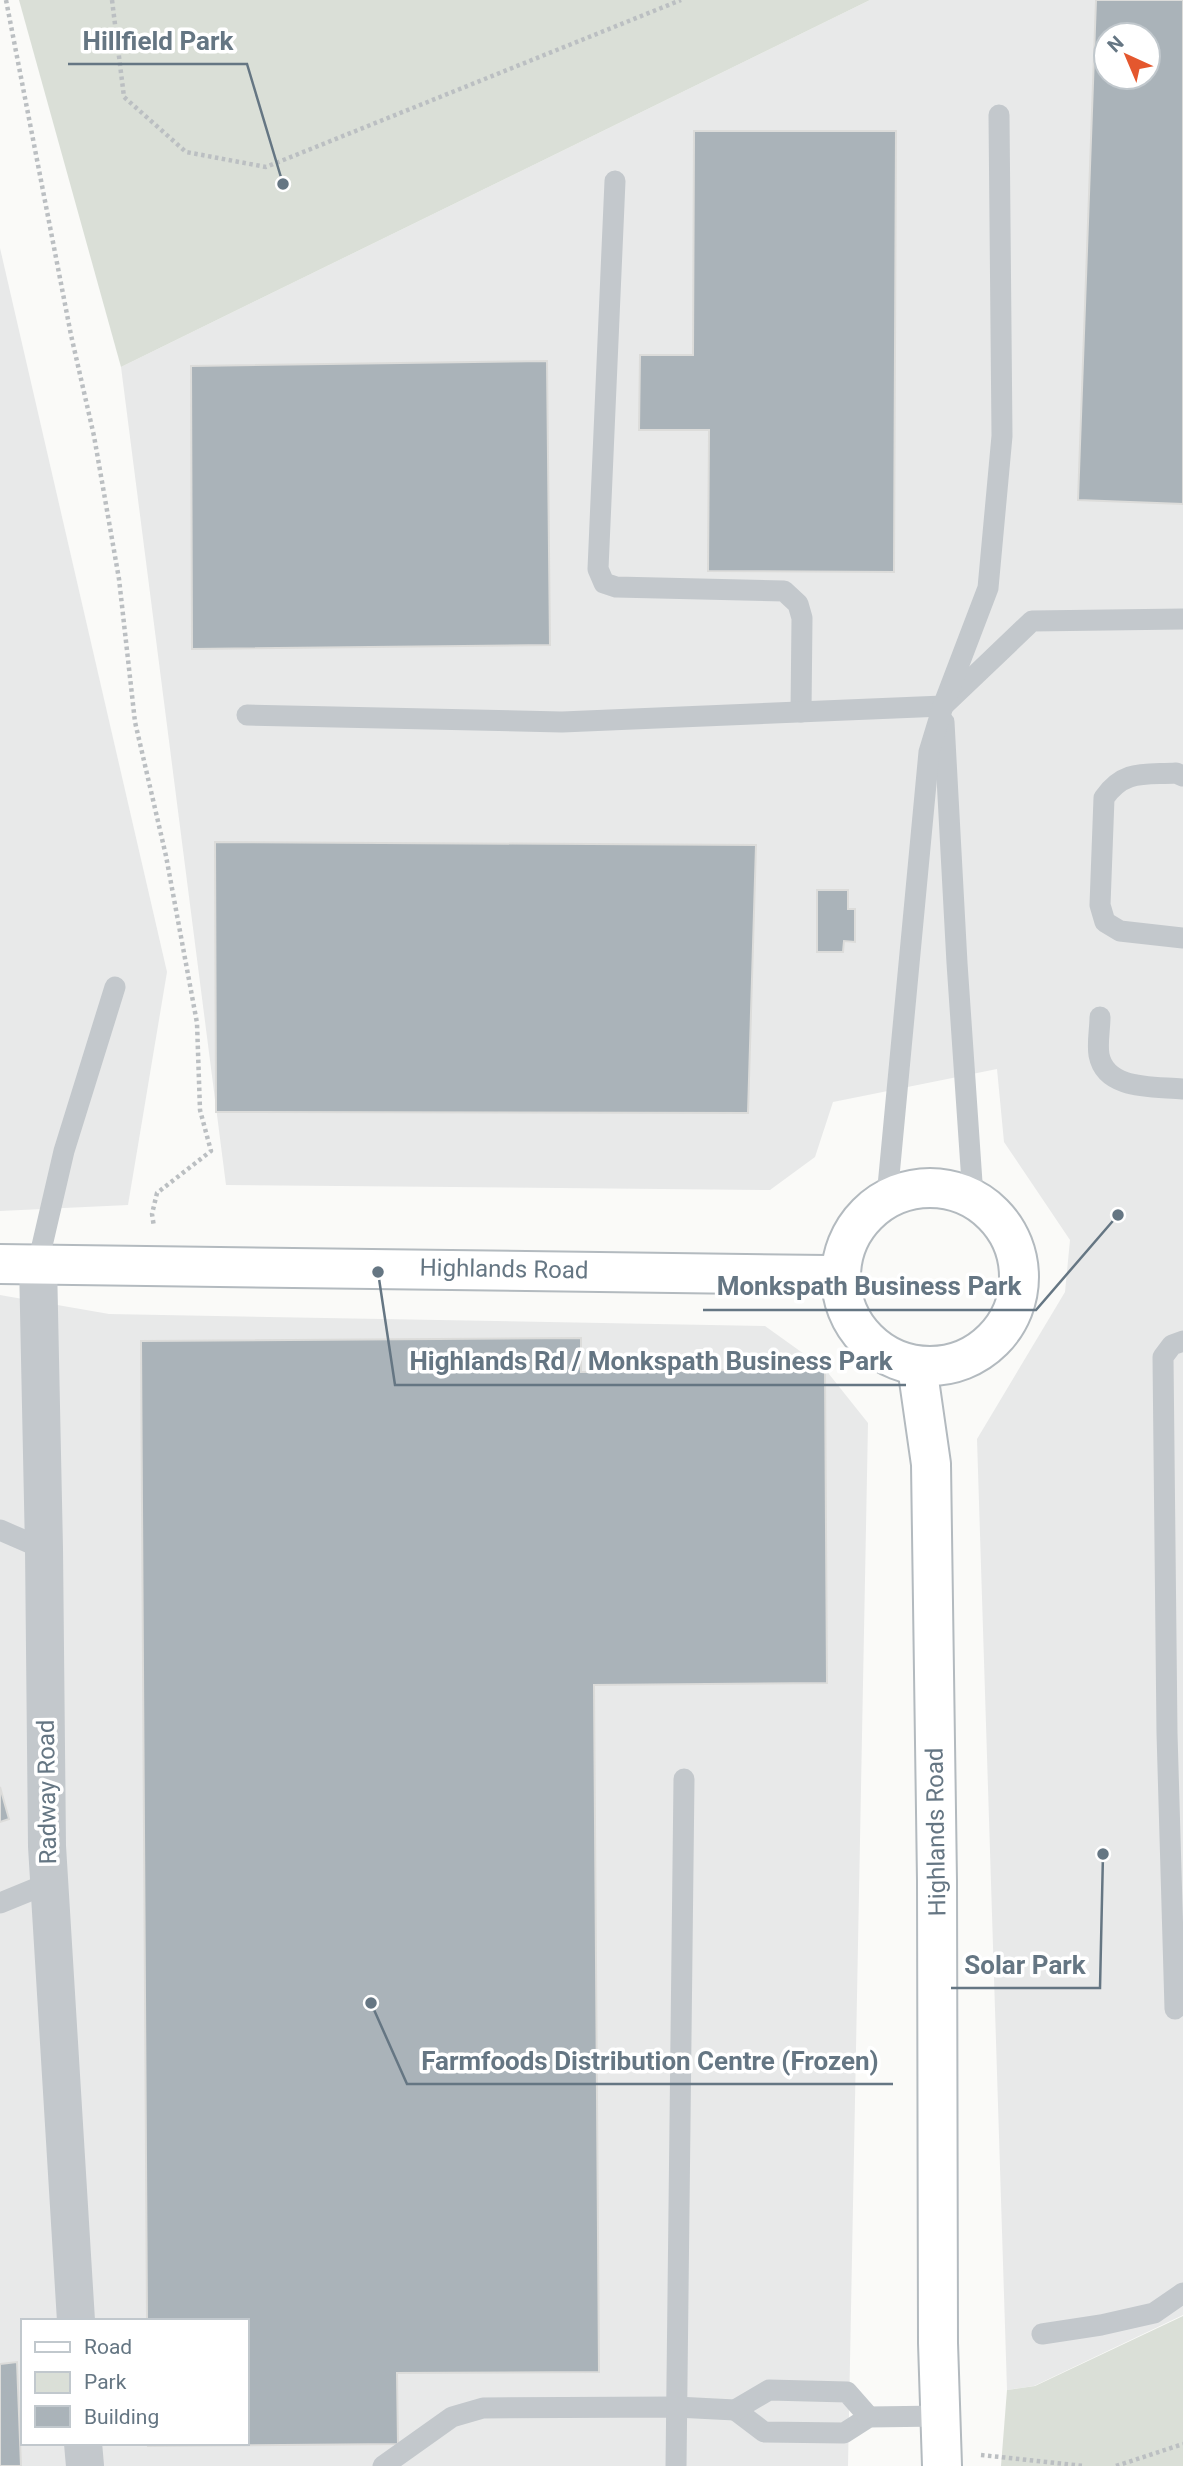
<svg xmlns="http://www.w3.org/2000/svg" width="1183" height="2466" viewBox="0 0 1183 2466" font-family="Roboto,sans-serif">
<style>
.built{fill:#e8e9e9;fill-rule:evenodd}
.green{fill:#dadfd7}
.building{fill:#aab3b9;stroke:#dcdcda;stroke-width:2;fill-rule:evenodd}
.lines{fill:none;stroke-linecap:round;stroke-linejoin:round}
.secondary-casing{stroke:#b3babf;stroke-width:42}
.path{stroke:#bbbfc2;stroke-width:4.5;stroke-dasharray:3.5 3.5;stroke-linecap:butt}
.lane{stroke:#c3c8cc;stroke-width:21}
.street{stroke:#c3c8cc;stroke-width:38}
.secondary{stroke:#fff;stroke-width:38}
.labels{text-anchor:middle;stroke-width:7;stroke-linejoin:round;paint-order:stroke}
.street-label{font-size:24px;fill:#657683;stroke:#fff}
.leader{fill:none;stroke:#657683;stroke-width:2.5}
.callout-dot{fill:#657683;stroke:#fff;stroke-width:2.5}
.callout-label{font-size:26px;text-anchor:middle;font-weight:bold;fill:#657683;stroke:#fff;stroke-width:7;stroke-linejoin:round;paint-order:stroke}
</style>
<rect width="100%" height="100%" fill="#fafaf8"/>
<g class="built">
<path d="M870,0h313v2315l-149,71 -27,4 -30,-951 88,-147 5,-52 -66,-98 -7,-73 -164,33 -18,55 -45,33 -544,-5 -105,-818zM1106,35h42v42h-42z"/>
<polygon points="0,248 167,972 128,1205 0,1211"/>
<path d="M0,1295l109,19 656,12 60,43 43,54 -20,1043h-848zM23,2321h224v122h-224z"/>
</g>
<g class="green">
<polygon points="19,0 870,0 121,367"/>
<polygon points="1183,2316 1183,2466 1001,2466 1007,2390 1035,2386"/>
</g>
<g class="building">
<path d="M1096,0h87v504l-105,-4zM1106,35h42v42h-42z"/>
<polygon points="694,131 896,131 894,572 708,571 709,430 639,430 640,355 693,355"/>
<polygon points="547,361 550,645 192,649 191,366"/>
<polygon points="215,842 756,845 748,1113 216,1112"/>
<polygon points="817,890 848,890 848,909 855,909 855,942 844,941 843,952 817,952"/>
<polygon points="581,1338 581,1372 825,1369 827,1683 594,1685 599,2372 397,2373 398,2444 148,2446 148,2443 247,2443 247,2321 147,2321 141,1341"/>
<polygon points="0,1787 9,1819 0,1822"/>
<polygon points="17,2362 21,2466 0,2466 0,2364"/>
</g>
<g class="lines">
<defs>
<g id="secondary">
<circle cx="930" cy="1277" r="89"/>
<polyline points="0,1264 826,1275 840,1271"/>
<polyline points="917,1366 931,1464 937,1881 938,2343 942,2466"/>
</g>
</defs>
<use href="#secondary" class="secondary-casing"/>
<g class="path">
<polyline points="6,0 71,335 94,436 119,579 135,722 166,856 197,1023 200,1110 211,1151 157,1193 152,1214 154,1227"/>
<polyline points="112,0 124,97 186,152 266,167 681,0"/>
<polyline points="981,2455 1084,2466"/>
<polyline points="1116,2466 1183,2444"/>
</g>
<g class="lane">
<polyline points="615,181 598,569 604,583 616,587 784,591 798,604 802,618 801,712"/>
<polyline points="247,715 562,722 943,706 1032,621 1183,619"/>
<polyline points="944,722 957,963 973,1197"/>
<path d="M1183,776l-7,-3c-31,2 -52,-4 -72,25l-4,107 5,17 15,9 63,7"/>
<path d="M1100,1017c0,12 -3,26 -1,38 7,36 56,31 84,34"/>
<polyline points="887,1197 929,752 943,706 988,588 1002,436 999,115"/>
<polyline points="38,1263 64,1151 115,987"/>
<polyline points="0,1530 44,1549"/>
<polyline points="0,1903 49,1883"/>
<polyline points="1175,2009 1167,1733 1163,1357 1172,1345 1183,1341"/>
<polyline points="1042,2334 1101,2325 1154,2313 1183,2293"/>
<polyline points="735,2410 764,2432 844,2433 869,2417 941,2416"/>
<polyline points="383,2466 452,2417 483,2408 676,2407 735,2410 769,2390 847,2392 869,2417"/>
<polyline points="676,2466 684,1779"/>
</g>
<g class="street">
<polyline points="38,1263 44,1549 47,1846 76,2321"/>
<polyline points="83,2443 85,2466"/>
</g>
<use href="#secondary" class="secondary"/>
</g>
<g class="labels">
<g class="street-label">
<text transform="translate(504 1269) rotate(1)" y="8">Highlands Road</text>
<text transform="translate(47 1792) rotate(-91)" y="8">Radway Road</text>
<text transform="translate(936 1832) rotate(-91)" y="8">Highlands Road</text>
</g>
</g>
<path class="leader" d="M283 184L247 64H68M1118 1215L1036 1310H703M378 1272L395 1385H906M1103 1854L1100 1988H951M371 2003L407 2084H893"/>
<g class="callout-dot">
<circle cx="283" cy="184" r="7"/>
<circle cx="1118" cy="1215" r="7"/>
<circle cx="378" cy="1272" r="7"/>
<circle cx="1103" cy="1854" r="7"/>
<circle cx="371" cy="2003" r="7"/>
</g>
<g class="callout-label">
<text x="158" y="50">Hillfield Park</text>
<text x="869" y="1295">Monkspath Business Park</text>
<text x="651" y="1370">Highlands Rd / Monkspath Business Park</text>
<text x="1025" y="1974">Solar Park</text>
<text x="650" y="2070">Farmfoods Distribution Centre (Frozen)</text>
</g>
<rect x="21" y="2319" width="228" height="126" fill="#ffffff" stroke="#c1c8cd" stroke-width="2"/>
<rect x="35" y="2342" width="35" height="10" fill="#ffffff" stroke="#c1c8cd" stroke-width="2"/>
<text x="84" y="2354" font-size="21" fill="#657683">Road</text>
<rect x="35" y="2372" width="35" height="21" fill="#dadfd7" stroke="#c1c8cd" stroke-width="2"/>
<text x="84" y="2389" font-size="21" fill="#657683">Park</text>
<rect x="35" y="2406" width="35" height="21" fill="#aab3b9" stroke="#c1c8cd" stroke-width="2"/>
<text x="84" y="2424" font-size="21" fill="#657683">Building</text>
<g transform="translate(1127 56) rotate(316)"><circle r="33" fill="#ffffff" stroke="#c1c8cd" stroke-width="2"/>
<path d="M0-5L12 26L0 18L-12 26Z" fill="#e4572e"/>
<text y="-10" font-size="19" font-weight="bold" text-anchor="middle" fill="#657683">N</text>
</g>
</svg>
